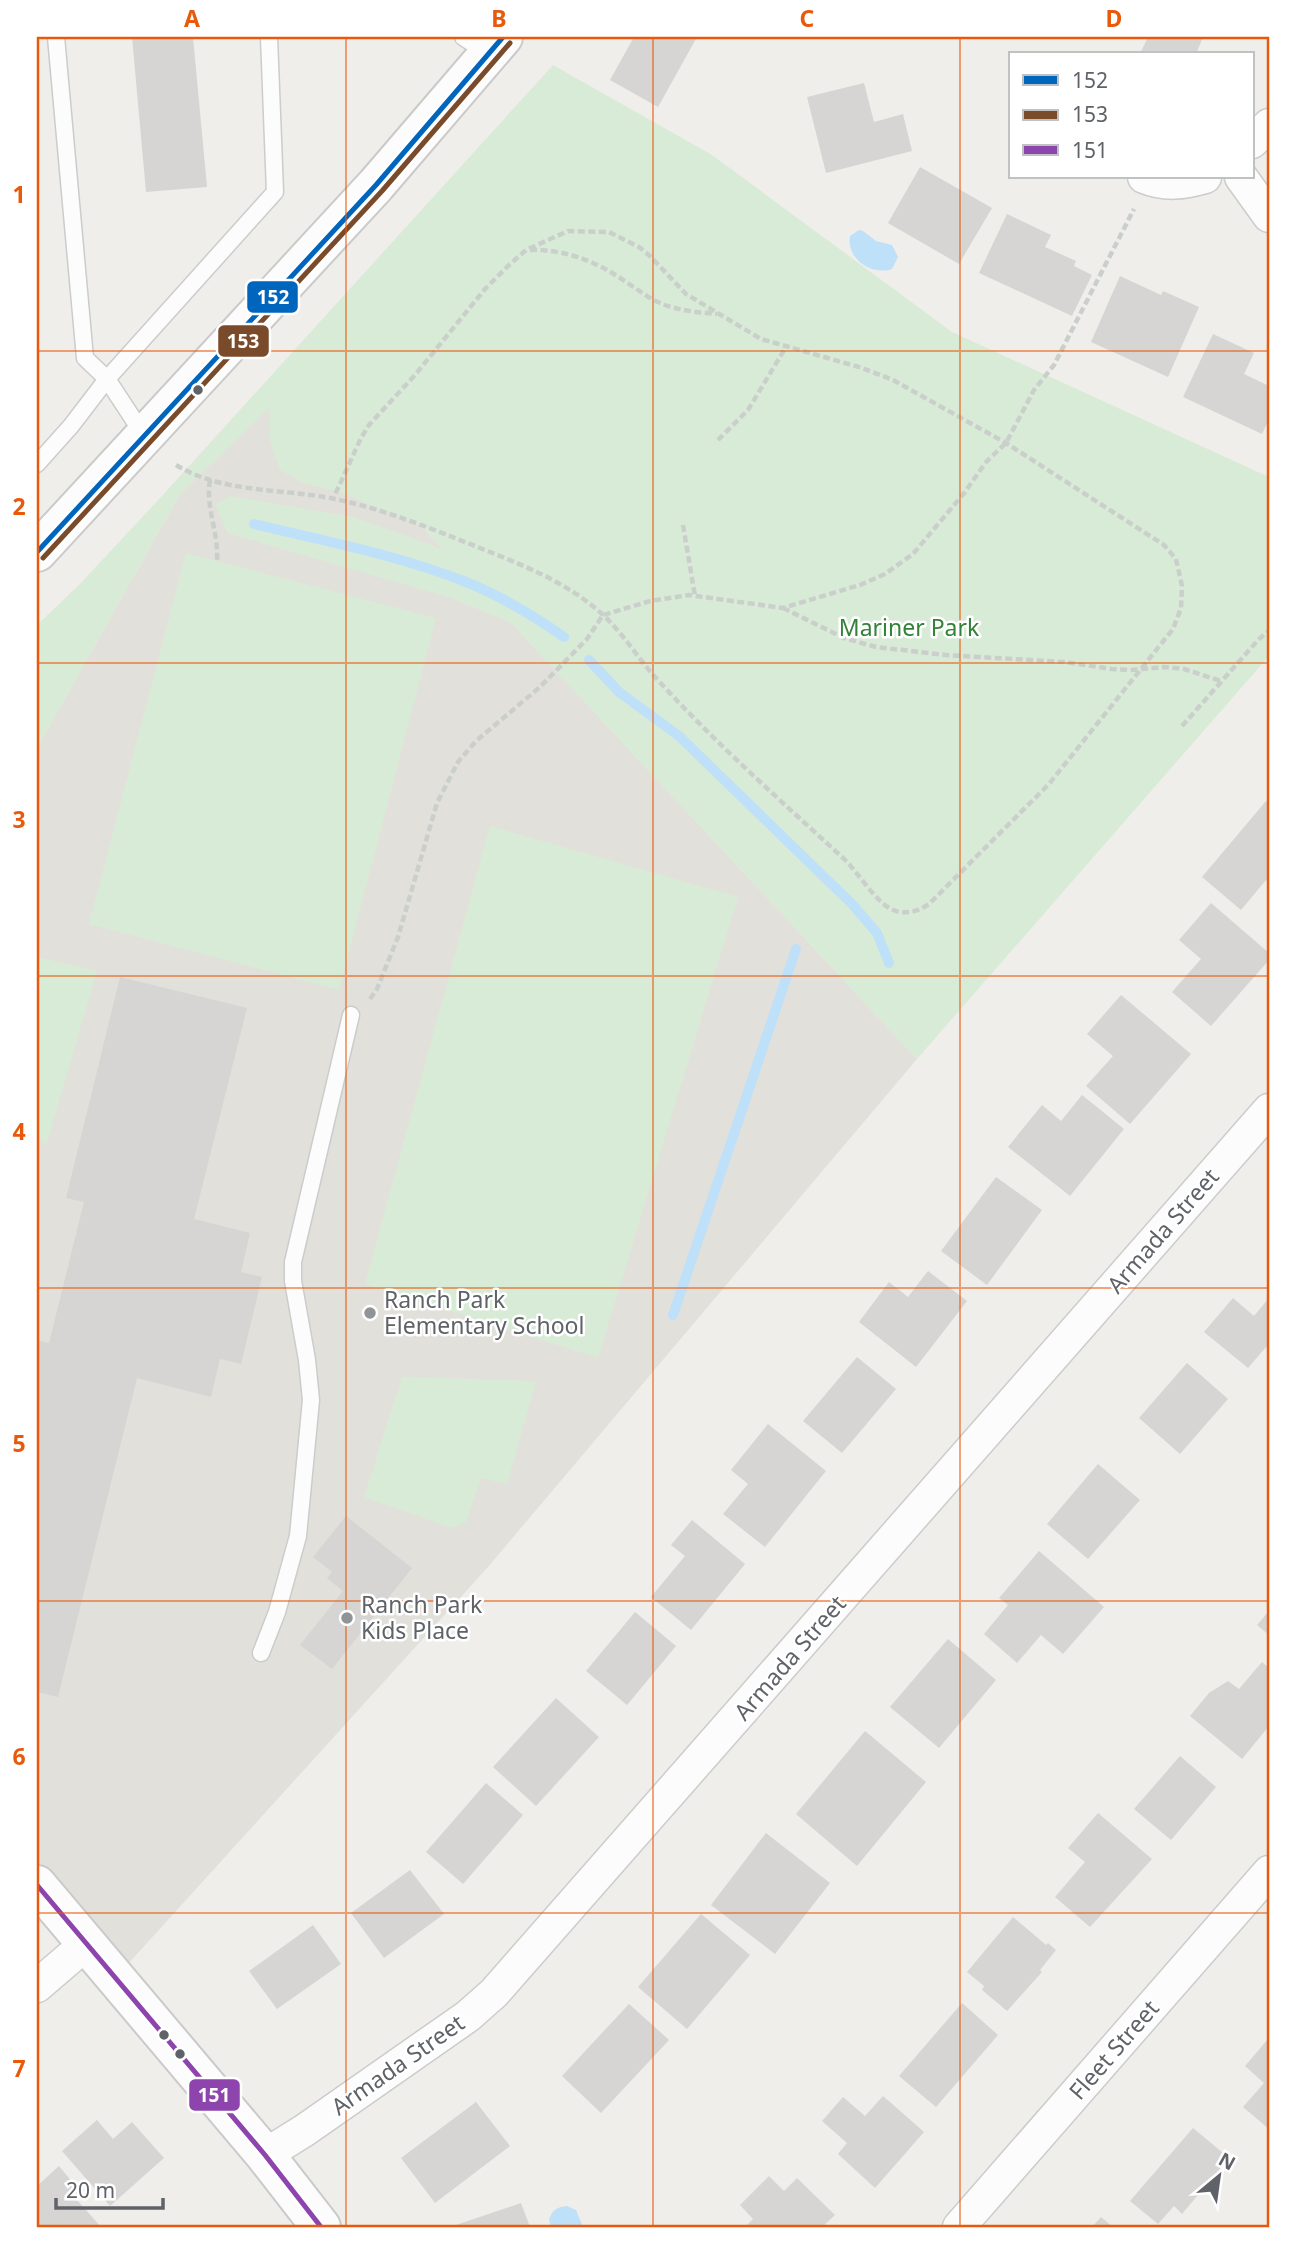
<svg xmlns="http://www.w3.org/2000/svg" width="1306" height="2264" viewBox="0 0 1306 2264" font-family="'Noto Sans',sans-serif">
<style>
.education{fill:#e2e0da}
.green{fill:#d8ebd6}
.water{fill:#bfe0f9}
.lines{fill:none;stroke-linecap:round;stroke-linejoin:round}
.stream{stroke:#bfe0f9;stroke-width:10}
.building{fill:#d6d5d3}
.lane-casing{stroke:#cbcccc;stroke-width:19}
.street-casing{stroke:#cbcccc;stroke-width:35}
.secondary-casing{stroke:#cacacb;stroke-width:42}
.path{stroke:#cacfcc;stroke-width:4.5;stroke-dasharray:7 3.5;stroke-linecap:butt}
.lane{stroke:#fdfcfc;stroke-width:16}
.street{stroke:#fdfcfc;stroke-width:32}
.secondary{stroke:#fdfcfc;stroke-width:38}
.bus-1-casing{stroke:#fff;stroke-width:10}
.bus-2-casing{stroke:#fff;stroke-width:10}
.bus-3-casing{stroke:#fff;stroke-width:10}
.bus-1{stroke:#0065bd;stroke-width:5}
.bus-2{stroke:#7a4b2a;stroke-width:5}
.bus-3{stroke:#8e44ad;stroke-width:5}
.grid{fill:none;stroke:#e8590c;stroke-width:2;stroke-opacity:0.55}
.bus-dot{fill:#5f6368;stroke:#fff;stroke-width:2.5}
.poi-dot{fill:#919496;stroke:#fff;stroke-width:2.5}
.labels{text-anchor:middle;stroke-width:5;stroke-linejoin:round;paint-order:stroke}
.park-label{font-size:23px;fill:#348238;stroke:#fff}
.street-label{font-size:23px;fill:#5f6368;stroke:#fff}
.poi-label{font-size:23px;fill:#5f6368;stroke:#fff;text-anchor:start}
.line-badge{stroke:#fff;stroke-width:2.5}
.badge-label{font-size:19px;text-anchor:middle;font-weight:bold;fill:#fff}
.neatline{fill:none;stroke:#e8590c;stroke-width:2.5}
.grid-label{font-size:23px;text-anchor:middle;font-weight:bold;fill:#e8590c}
</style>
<rect width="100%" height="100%" fill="#efeeea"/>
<polygon class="education" points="291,386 917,1059 488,1567 118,1975 37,1881 37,748 180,494"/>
<g class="green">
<polygon points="553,65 712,155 952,332 1269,477 1269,656 917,1059 511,623 451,598 227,533 216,504 230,496 353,517 443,549 421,526 337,491 306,484 280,470 270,440 269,408 180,494 37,748 37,625 79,585 161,497"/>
<polygon points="186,553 436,618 339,990 89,924"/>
<polygon points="490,826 738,897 598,1358 365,1284"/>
<polygon points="37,957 97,971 46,1146 37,1133"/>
<polygon points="402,1377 536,1381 507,1484 481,1478 466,1522 452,1528 364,1497"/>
</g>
<g class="water">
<path d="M859,230l4,1 13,10 16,4 6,12 -6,12c-20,7 -46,-10 -42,-33z"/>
<path d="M567,2206l9,4 7,17h-32l-2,-8c4,-9 7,-12 18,-13z"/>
</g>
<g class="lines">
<g class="stream">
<path d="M254,524c71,17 144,31 212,58 35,14 68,34 98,55"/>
<polyline points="589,660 619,692 679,736 852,904 877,933 889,963"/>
<polyline points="673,1315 796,949"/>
</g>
</g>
<g class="building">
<polygon points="132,37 193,37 207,187 146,192"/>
<polygon points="634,37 697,37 658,107 610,80"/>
<polygon points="1148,37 1203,37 1196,54 1140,54"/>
<polygon points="864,83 874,122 903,114 912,151 826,173 807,97"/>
<polygon points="920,167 992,208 959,264 888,223"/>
<polygon points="1007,214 1051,235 1045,247 1076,261 1074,266 1092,275 1072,316 979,273"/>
<polygon points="1120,276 1161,295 1163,291 1199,307 1168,377 1091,342"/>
<polygon points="1213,334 1254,353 1244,374 1269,386 1269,419 1262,434 1183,397"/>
<polygon points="1266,801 1269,804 1269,882 1266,880 1241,910 1202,877"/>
<polygon points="1211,903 1269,953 1269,960 1211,1026 1172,992 1201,959 1179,940"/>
<polygon points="120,977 247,1008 194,1219 250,1233 241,1272 262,1277 241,1364 220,1359 211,1397 137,1378 58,1697 37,1692 37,1340 49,1343 84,1202 66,1198"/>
<polygon points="1121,995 1191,1054 1130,1124 1086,1086 1113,1056 1087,1034"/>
<polygon points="1082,1095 1124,1129 1070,1196 1008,1147 1042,1105 1061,1121"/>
<polygon points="996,1177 1042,1210 987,1285 941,1251"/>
<polygon points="928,1271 967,1301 916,1367 859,1322 889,1282 908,1297"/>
<polygon points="1233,1298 1254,1316 1269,1298 1269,1349 1266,1347 1248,1368 1204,1332"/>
<polygon points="857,1357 896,1389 842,1453 803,1421"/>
<polygon points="1187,1363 1228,1399 1180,1454 1139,1418"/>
<polygon points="768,1424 826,1471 765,1547 723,1514 748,1484 731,1470"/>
<polygon points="1098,1464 1140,1500 1088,1559 1047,1524"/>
<polygon points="346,1516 412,1568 332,1669 300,1645 343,1591 327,1578 332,1572 313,1557"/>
<polygon points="692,1520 745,1564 691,1630 651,1597 685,1556 671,1545"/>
<polygon points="1039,1551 1104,1607 1063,1654 1041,1635 1017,1663 984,1634 1008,1605 999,1598"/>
<polygon points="1269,1611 1269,1635 1257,1625"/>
<polygon points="635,1612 676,1646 627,1705 586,1671"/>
<polygon points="948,1639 996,1680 939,1748 890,1707"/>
<polygon points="1262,1662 1269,1668 1269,1726 1242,1759 1190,1716 1209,1693 1228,1681 1239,1689"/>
<polygon points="556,1698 599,1737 536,1806 493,1767"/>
<polygon points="865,1731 926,1782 857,1866 796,1814"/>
<polygon points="1180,1756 1216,1787 1171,1840 1134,1809"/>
<polygon points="486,1783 523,1815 463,1884 426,1852"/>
<polygon points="1098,1813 1152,1859 1090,1927 1055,1897 1085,1862 1068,1848"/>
<polygon points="766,1833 830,1883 775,1954 711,1905"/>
<polygon points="410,1870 444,1914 384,1958 351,1913"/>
<polygon points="701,1914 750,1955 687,2029 638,1987"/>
<polygon points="1013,1917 1046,1945 1048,1943 1056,1950 1040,1970 1042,1972 1007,2011 982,1990 984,1986 967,1972"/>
<polygon points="313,1925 341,1964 277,2009 249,1971"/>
<polygon points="962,2003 998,2035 936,2107 899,2076"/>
<polygon points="629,2004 669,2040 601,2113 562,2076"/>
<polygon points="1269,2038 1269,2129 1243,2107 1264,2083 1245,2066"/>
<polygon points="883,2096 924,2132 875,2188 838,2154 847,2143 822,2121 843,2097 865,2116"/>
<polygon points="476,2102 510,2146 435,2203 401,2158"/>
<polygon points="97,2120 113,2139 132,2122 164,2158 110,2206 62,2151"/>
<polygon points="1193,2128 1229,2158 1182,2214 1174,2206 1158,2224 1130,2201"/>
<polygon points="59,2166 83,2195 77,2200 101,2227 37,2227 37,2186"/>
<polygon points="769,2176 784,2191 797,2178 835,2215 822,2227 745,2227 753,2219 740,2205"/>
<polygon points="521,2203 530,2227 450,2227"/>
<polygon points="1101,2217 1113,2227 1092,2227"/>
</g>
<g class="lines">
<defs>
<g id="lane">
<polyline points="56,37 85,358 107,379 145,437"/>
<polyline points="463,37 489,54"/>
<polyline points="37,464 71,426 107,379 275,192 269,37"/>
<polyline points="261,1653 277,1612 298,1536 311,1400 307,1360 293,1281 293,1262 351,1015"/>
</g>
<g id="street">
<polyline points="1252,142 1269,125"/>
<path d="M1144,177c22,9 39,6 61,0"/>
<polyline points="1241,177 1269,216"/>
<polyline points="37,1986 86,1944"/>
<polyline points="265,2155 305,2130 468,2016 494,1993 1269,1110"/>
<polyline points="959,2227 1269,1872"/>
</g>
<g id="secondary">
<polyline points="37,552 376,185 503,37"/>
<polyline points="37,1885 265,2155 321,2227"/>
</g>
</defs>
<use href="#lane" class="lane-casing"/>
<use href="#street" class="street-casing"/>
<use href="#secondary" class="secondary-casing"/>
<g class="path">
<path d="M530,250c35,-1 68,12 96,32 11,7 21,15 32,20 19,9 39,10 59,12"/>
<polyline points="718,440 748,410 786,347"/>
<path d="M176,465c48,29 106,23 159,34 48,10 95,29 140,47 45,18 90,35 126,67 21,19 36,44 55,65 58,64 123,121 187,180 15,14 30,40 46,50 14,8 28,4 40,-4l120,-120 124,-155 8,-21 1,-22 -6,-27 -12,-14 -158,-102 -113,-63 -34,-13 -98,-28 -75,-45 -36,-38 -11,-9 -30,-15 -41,-1 -42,19 -18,16 -23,23 -70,86 -46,50 -8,13 -28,61"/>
<path d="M210,480c-5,27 9,53 7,81"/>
<polyline points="683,525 695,596"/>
<polyline points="783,608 844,638 876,647 946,655 1064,662 1112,669 1131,670 1164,667 1184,669 1221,681"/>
<polyline points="1182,726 1259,639 1269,631"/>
<polyline points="370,999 377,989 398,937 437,803 458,762 476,741 540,687 587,639 603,615 650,601 689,595 783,608 860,585 885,574 913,554 965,492 986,462 1006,443 1034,390 1054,365 1134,209"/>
</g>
<use href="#lane" class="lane"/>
<use href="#street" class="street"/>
<use href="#secondary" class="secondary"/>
<defs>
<polyline id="bus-1" points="37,552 376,185 503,37"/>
<polyline id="bus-2" points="43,558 382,191 510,43"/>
<polyline id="bus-3" points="37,1885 265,2155 321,2227"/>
</defs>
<use href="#bus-1" class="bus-1-casing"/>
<use href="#bus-2" class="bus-2-casing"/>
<use href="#bus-3" class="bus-3-casing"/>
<use href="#bus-1" class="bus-1"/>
<use href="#bus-2" class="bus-2"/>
<use href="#bus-3" class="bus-3"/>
</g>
<path class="grid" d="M346,37v2190M653,37v2190M960,37v2190M37,351h1232M37,663h1232M37,976h1232M37,1288h1232M37,1601h1232M37,1913h1232"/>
<g class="bus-dot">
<circle cx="198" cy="390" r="6"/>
<circle cx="164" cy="2035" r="6"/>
<circle cx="180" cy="2054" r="6"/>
</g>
<g class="poi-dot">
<circle cx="370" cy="1313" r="7"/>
<circle cx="347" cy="1618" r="7"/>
</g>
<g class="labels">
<g class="park-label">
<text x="909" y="636">Mariner Park</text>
</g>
<g class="street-label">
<text transform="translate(1163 1231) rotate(-49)" y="8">Armada Street</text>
<text transform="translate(790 1658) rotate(-49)" y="8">Armada Street</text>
<text transform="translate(1114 2050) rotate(-49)" y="8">Fleet Street</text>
<text transform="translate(398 2065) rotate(-35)" y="8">Armada Street</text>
</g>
<g class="poi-label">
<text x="384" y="1308">Ranch Park<tspan x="384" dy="26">Elementary School</tspan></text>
<text x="361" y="1613">Ranch Park<tspan x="361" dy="26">Kids Place</tspan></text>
</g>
</g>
<g class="line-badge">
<rect x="246" y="280" width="53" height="34" rx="7" fill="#0065bd"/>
<rect x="217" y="324" width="53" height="34" rx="7" fill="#7a4b2a"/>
<rect x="188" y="2078" width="53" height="34" rx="7" fill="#8e44ad"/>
</g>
<g class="badge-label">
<text x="273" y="304">152</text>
<text x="243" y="348">153</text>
<text x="214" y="2102">151</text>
</g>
<rect width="1306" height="2264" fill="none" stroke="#ffffff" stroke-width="77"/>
<rect x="1009" y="52" width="245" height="126" fill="#ffffff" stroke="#bfc1c3" stroke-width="2"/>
<rect x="1023" y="75" width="35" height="10" fill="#0065bd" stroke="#bfc1c3" stroke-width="2"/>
<text x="1072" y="88" font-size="21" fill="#5f6368">152</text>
<rect x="1023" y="110" width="35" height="10" fill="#7a4b2a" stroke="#bfc1c3" stroke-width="2"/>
<text x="1072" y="122" font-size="21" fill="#5f6368">153</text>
<rect x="1023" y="145" width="35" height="10" fill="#8e44ad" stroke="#bfc1c3" stroke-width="2"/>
<text x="1072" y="158" font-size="21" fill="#5f6368">151</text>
<g transform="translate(1219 2176) rotate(29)" stroke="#ffffff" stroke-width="5" paint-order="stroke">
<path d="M0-5L12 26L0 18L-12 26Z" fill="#5f6368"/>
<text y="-10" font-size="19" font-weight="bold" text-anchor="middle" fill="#5f6368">N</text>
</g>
<path d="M56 2198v10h107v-10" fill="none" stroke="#5f6368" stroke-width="3.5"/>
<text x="66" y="2198" font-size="21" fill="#5f6368" stroke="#ffffff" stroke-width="5" paint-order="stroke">20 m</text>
<rect x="38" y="38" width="1230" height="2188" class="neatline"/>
<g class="grid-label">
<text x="192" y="27">A</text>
<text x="499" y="27">B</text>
<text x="807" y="27">C</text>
<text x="1114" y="27">D</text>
<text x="19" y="203">1</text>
<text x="19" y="515">2</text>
<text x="19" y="828">3</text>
<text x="19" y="1140">4</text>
<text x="19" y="1452">5</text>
<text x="19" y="1765">6</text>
<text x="19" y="2077">7</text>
</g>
</svg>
